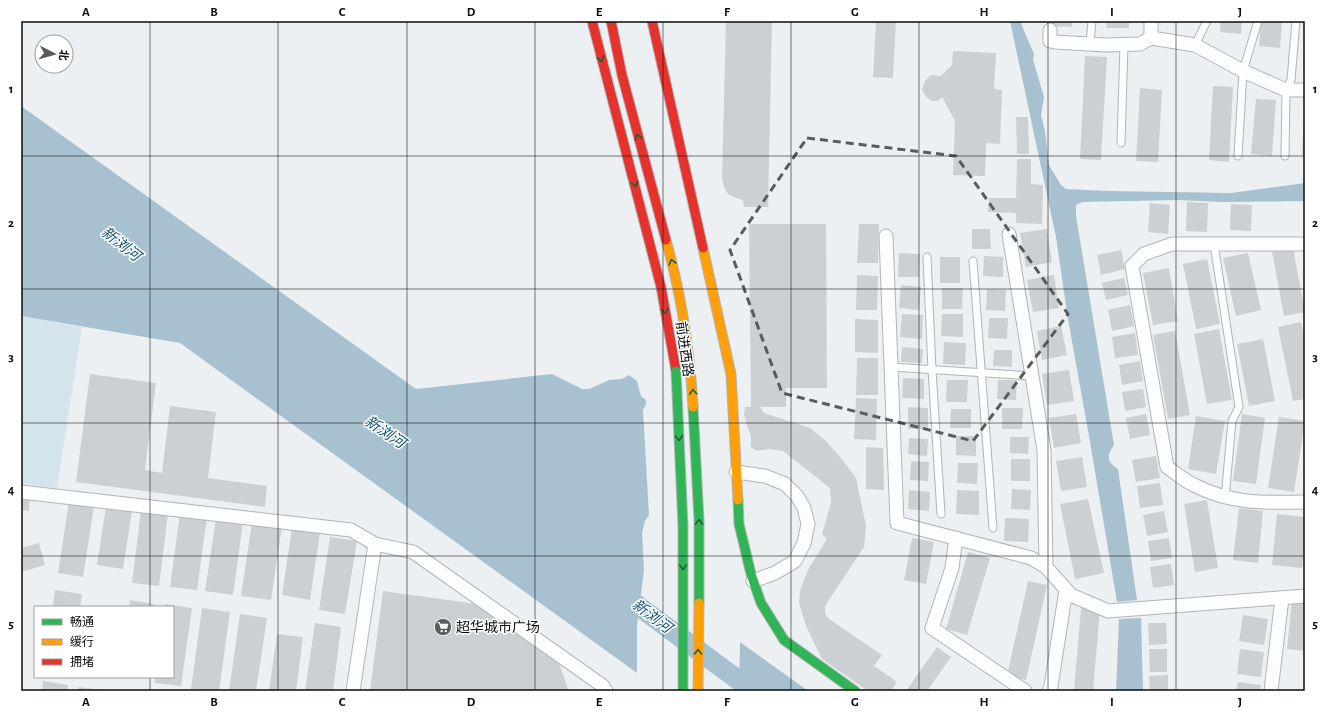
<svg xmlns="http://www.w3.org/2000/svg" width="1326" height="712" viewBox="0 0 1326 712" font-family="'Alegreya Sans','Noto Sans SC',sans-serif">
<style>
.green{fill:#d3e4ed}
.water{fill:#a7c1d0}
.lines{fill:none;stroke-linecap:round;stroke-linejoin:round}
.river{stroke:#a7c1d0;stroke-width:20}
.building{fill:#cdd0d2}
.lane-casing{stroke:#b2b5b6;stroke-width:9}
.street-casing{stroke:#b2b5b6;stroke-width:15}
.fast-casing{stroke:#b2b5b6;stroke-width:11}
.slow-casing{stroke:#b2b5b6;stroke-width:11}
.jam-casing{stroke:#b2b5b6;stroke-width:11}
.lane{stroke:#fcfdfd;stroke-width:7}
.street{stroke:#fcfdfd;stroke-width:13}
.fast{stroke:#30b455;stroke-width:9}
.slow{stroke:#ff9f0a;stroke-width:9}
.jam{stroke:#e5322d;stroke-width:9}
.fast-bridge-casing{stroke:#abb6bc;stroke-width:11;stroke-linecap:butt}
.fast-bridge{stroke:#30b455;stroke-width:9}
.oneway{stroke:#1d6031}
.marked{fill:none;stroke:#595c5d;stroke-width:3;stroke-dasharray:8 5;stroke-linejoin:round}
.grid{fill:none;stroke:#0a0c0d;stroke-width:1;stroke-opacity:0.55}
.labels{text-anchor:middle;stroke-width:3;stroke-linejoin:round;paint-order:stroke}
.street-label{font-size:14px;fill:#0a0c0d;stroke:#fff}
.poi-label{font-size:14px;fill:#0a0c0d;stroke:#fff;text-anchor:start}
.water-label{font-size:15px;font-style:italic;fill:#105470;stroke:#fff}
.neatline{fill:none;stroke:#0a0c0d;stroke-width:1.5}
.grid-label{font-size:13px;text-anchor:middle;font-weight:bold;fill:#0a0c0d}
</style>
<rect width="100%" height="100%" fill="#ecf0f2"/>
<polygon class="green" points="21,316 82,327 57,488 21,484"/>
<g class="water">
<path d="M1010,21h10l14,33 -1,6 11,37 -3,18 4,16 4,34 12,20 5,4 42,2 123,2 74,-10v18l-81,1 -47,-2 -95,2 -6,3v11l38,229c-8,11 -7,17 4,24l19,131 -20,2 -28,-166 -21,-117 -12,-82z"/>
<polygon points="21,106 416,389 552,374 582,389 589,389 609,380 622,379 629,375 637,381 641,396 646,400 646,404 643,410 649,515 645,521 642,533 644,570 637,625 637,673 180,343 21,316"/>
<polygon points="1141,618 1143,691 1116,691 1119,619"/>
<polygon points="740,642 808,691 739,691"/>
</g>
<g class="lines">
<polyline class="river" points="618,591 753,691"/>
</g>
<g class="building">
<polygon points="726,21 772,21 768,207 744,207 743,200 733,197 728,194 724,187 722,178"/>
<polygon points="876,21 896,21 893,78 873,77"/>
<polygon points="1051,21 1072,21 1072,27 1051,26"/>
<polygon points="1107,21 1129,21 1129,28 1106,28"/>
<polygon points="1221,21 1242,21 1241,34 1220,32"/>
<polygon points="1261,21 1282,21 1280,48 1259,46"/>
<polygon points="953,51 996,53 994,89 1002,90 1000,144 986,143 985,176 953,175 955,121 942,97 938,101 932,101 927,98 922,90 925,81 931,75 941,76 952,65"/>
<polygon points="1085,56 1107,57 1101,160 1080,159"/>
<polygon points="1213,86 1233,87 1229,162 1209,160"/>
<polygon points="1140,88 1162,90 1158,162 1136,161"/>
<polygon points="1256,99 1276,100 1272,156 1251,154"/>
<polygon points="1304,116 1305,116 1305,155 1302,155"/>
<polygon points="1016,117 1028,117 1029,154 1017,154"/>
<polygon points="1017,159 1031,159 1031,184 1043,185 1042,224 1016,223 1016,213 988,212 989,198 1016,198"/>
<polygon points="1187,202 1208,203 1207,232 1186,231"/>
<polygon points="1150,203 1170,205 1168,234 1148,232"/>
<polygon points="1231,204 1252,205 1251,231 1230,230"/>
<polygon points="749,224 826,224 827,388 786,388 786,407 760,407 764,413 810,428 827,442 841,458 856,478 866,526 864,547 825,606 825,612 827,617 832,621 882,655 874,666 897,682 891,691 868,691 822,659 806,626 799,603 800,590 809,568 827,539 822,534 831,503 830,488 783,451 769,449 757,451 751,447 751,437 744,415 745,407 751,407"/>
<polygon points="859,224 879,224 878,263 857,263"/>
<polygon points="972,229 990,229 991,249 972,249"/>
<polygon points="1047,229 1052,262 1026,267 1020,233"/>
<polygon points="1293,248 1305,312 1284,316 1272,252"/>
<polygon points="1121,250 1125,269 1101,275 1097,255"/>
<polygon points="899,253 920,254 919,277 898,277"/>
<polygon points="1248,253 1261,310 1236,316 1223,258"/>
<polygon points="984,256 1003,257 1003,277 983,276"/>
<rect x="940" y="257" width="20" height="26"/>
<polygon points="1207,259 1220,324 1196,329 1183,264"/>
<polygon points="1169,268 1178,321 1153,325 1143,273"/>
<polygon points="857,275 878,276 877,310 856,310"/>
<polygon points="1054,275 1059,308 1033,312 1027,280"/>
<polygon points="1124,278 1128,295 1106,300 1102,283"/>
<polygon points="901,285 921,287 919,310 899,308"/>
<polygon points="942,288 963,288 962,309 942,309"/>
<polygon points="987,289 1006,290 1005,311 986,310"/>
<polygon points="1130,305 1134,326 1112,331 1108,310"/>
<polygon points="902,314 923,315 922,339 900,337"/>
<polygon points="942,314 963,314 963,337 941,336"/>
<polygon points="989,318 1008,318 1007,339 988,338"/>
<polygon points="855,319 878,320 878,353 855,352"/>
<polygon points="1301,322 1305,339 1305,399 1293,401 1278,327"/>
<polygon points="1061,326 1067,355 1042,360 1037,331"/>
<polygon points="1219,329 1232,400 1207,404 1194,334"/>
<polygon points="1175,331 1190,415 1168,419 1153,335"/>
<polygon points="1135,333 1138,355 1115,358 1112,337"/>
<polygon points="1263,339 1275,401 1249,406 1237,344"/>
<polygon points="944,342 966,343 965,365 943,364"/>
<polygon points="902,347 923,349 922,363 901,362"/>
<polygon points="994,350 1012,350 1012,367 993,366"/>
<polygon points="857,358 878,358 878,395 856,395"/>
<polygon points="1140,361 1143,381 1122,385 1119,365"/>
<polygon points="1069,370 1074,401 1047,405 1042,374"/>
<polygon points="90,374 156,383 145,470 162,473 170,406 216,412 208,478 267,486 265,507 76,482"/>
<polygon points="903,378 924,379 924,399 902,398"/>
<polygon points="947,380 968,380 967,402 946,402"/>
<polygon points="998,380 1017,380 1016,400 997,399"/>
<polygon points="1143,389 1146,407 1125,411 1122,392"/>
<polygon points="856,398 877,399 876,440 854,439"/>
<polygon points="908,407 928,408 928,429 908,429"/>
<polygon points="1002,408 1023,408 1022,429 1002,429"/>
<polygon points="951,409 971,409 971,428 950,428"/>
<polygon points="1076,414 1081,443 1054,448 1049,418"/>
<polygon points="1146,414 1150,435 1130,439 1126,418"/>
<polygon points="1242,414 1265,418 1256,484 1233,481"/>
<polygon points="1196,416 1225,421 1216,474 1188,469"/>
<polygon points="1279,417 1305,421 1294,492 1268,488"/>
<polygon points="956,436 976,436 976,456 956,455"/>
<polygon points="1010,437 1029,437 1028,454 1010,453"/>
<polygon points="909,438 928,439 927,456 908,454"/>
<polygon points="866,447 883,448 884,490 866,489"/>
<polygon points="1156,456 1160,478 1136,482 1132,460"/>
<polygon points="1082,457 1087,487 1061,491 1056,461"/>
<rect x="1011" y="459" width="19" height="22"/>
<polygon points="911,461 929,462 928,481 910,480"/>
<polygon points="958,463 978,463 977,484 957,483"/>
<polygon points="1160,483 1163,505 1140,508 1137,486"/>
<polygon points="1012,489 1031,490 1030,510 1011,509"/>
<polygon points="909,490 930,492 929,511 908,509"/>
<polygon points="957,490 979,491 979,515 956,514"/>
<polygon points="21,494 30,495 29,511 21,510"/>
<polygon points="1088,499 1104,573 1075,579 1060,504"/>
<polygon points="1207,500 1218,568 1195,572 1184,504"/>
<polygon points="69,502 94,506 83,577 58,573"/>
<polygon points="106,507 132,511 123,569 97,565"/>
<polygon points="1239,508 1263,511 1258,563 1233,560"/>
<polygon points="141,510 168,513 159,586 132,583"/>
<polygon points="1164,511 1168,532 1147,536 1143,515"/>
<polygon points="180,513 207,517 197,590 170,587"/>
<polygon points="1277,514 1305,517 1305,540 1302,568 1272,565"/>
<polygon points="1005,518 1029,519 1028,542 1004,541"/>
<polygon points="216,519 243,522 233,595 205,591"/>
<polygon points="252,522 282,526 271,600 241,596"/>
<polygon points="292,528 320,532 310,600 282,595"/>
<polygon points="330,537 357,541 345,614 319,610"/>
<polygon points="912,538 934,542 926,584 904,580"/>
<polygon points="1169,538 1172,558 1151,561 1148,541"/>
<polygon points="39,543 45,565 21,572 21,548"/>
<polygon points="968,552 990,558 967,635 946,629"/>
<polygon points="1171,564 1174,585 1153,588 1150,567"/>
<polygon points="1028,581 1047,585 1026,680 1007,676"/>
<polygon points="55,590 82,594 80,607 53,607"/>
<polygon points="383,591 477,604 559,663 568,689 567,691 370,691"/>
<polygon points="130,600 154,604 154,607 129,607"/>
<polygon points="1292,601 1305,602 1305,651 1287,649"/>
<polygon points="165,604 192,608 181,686 155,683 155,677 173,677 173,607 165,607"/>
<polygon points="202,608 230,612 219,691 191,689"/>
<polygon points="1081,608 1100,610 1093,691 1074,691"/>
<polygon points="240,614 267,618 256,691 229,691"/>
<polygon points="1243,615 1268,619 1264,645 1239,641"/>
<polygon points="315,623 341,627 333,691 305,691"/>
<polygon points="1148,623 1166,623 1167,644 1149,645"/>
<polygon points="277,634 303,637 296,691 269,691"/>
<polygon points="937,647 951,657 927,691 906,691"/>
<polygon points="1149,649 1167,649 1167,672 1150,672"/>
<polygon points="1240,649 1264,652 1261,677 1237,674"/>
<polygon points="1168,675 1168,691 1150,691 1149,676"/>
<polygon points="43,681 68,685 67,691 42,691"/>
<polygon points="1238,682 1261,685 1260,691 1236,691"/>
<polygon points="78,687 100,690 100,691 78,691"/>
</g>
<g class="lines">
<defs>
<g id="lane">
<polyline points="1090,44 1092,21"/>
<polyline points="1195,45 1207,21"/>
<polyline points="1121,143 1124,45"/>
<polyline points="1238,156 1243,71 1258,21"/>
<polyline points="1285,156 1286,90 1291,80 1296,21"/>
<polyline points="1214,244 1239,407 1232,421 1225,498"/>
<polyline points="927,257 932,370 941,514"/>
<polyline points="973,261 993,528"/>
<polyline points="891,367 1032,376"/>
</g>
<g id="street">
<polyline points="1151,21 1151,38 1195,45 1243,71 1286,90 1305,90"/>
<polyline points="1050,30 1050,41 1055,42 1105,45 1140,44 1151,38"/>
<polyline points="1009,234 1044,450 1046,567"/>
<polyline points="886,236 897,523 1031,558 1046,567 1071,595 1108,611 1305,596"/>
<path d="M1305,244h-133l-28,10 -12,12 35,201c10,7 19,15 29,19 35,18 71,17 109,16"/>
<polyline points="736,472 765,476 785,484 797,496 804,508 808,524 804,543 795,561 775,573 753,581"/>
<polyline points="21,492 351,530 375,544"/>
<polyline points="956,538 952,568 932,628 1025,691"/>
<polyline points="353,691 375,544 413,552 603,686 606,691"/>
<polyline points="1049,691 1051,686 1066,590"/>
<polyline points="1271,691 1282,598"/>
</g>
<g id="fast">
<polyline points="693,407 699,520 699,603"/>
<polyline points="738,500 739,524 751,574 761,603 784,640 855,691"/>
</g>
<g id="slow">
<path d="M666,240c15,54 24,111 27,167"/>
<polyline points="703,248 731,374 738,500"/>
<polyline points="698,691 699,603"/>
</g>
<g id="jam">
<polyline points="592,21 661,287 676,371"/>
<polyline points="611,21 622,75 666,240"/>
<polyline points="652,21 703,248"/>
</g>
</defs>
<use href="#lane" class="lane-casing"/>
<use href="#street" class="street-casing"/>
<use href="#fast" class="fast-casing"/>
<use href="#slow" class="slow-casing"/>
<use href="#jam" class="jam-casing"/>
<use href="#lane" class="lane"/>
<use href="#street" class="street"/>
<use href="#fast" class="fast"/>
<use href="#slow" class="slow"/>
<use href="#jam" class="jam"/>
<defs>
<polyline id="fast-bridge" points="676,371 683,526 683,691"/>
</defs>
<use href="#fast-bridge" class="fast-bridge-casing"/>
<use href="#fast-bridge" class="fast-bridge"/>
</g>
<defs><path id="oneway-chevron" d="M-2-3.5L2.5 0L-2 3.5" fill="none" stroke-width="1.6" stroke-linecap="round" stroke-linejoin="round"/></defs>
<g class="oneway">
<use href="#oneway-chevron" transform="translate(601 59) rotate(76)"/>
<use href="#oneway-chevron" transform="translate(638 137) rotate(-105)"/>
<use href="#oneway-chevron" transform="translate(635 184) rotate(75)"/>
<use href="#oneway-chevron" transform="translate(672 262) rotate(-105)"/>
<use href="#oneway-chevron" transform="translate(665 311) rotate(80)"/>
<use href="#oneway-chevron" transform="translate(693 392) rotate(-93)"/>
<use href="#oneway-chevron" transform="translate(679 438) rotate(87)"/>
<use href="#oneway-chevron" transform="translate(699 522) rotate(-91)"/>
<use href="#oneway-chevron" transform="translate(683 567) rotate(90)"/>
<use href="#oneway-chevron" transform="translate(698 652) rotate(-90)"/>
</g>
<path class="marked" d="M807,138l149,18 112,158 -95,127 -191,-48 -52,-143z"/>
<path class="grid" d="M150,21v586M278,21v670M407,21v670M535,21v670M663,21v670M791,21v670M919,21v670M1048,21v670M1176,21v670M21,156h1284M21,289h1284M21,423h1284M21,556h1284M150,677v14"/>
<defs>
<symbol id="supermarket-disc" viewBox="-11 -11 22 22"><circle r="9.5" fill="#595c5d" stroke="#fff"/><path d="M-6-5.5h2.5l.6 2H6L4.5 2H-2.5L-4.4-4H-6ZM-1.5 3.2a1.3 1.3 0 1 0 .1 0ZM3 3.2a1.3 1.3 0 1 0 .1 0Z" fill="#fff"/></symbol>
</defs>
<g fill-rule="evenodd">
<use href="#supermarket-disc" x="433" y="617" width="20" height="20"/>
</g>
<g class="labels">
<g class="street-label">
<text transform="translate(685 349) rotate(82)" y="5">前进西路</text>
</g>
<g class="poi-label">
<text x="456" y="632">超华城市广场</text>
</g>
<g class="water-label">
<text transform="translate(121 244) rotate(38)" y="5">新浏河</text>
<text transform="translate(385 432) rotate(34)" y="5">新浏河</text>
<text transform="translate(652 616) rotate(37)" y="5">新浏河</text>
</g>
</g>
<rect width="1326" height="712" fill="none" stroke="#ffffff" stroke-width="44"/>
<rect x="34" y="606" width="140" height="72" fill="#ffffff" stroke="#9d9e9e"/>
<rect x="42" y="619" width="20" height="6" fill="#30b455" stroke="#9d9e9e"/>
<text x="70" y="626" font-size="12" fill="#0a0c0d">畅通</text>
<rect x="42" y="639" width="20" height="6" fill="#ff9f0a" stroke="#9d9e9e"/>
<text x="70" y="646" font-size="12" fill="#0a0c0d">缓行</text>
<rect x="42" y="659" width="20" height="6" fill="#e5322d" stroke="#9d9e9e"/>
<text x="70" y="666" font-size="12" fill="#0a0c0d">拥堵</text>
<g transform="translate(54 54) rotate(96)"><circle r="19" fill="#ffffff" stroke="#9d9e9e"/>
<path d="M0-3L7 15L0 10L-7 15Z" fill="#595c5d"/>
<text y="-6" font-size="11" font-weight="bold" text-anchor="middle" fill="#0a0c0d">北</text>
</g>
<rect x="22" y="22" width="1282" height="668" class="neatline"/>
<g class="grid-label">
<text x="86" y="16">A</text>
<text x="214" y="16">B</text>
<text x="342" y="16">C</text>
<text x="471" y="16">D</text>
<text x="599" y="16">E</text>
<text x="727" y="16">F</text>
<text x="855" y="16">G</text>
<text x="984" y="16">H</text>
<text x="1112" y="16">I</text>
<text x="1240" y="16">J</text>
<text x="11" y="93">1</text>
<text x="1315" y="93">1</text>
<text x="11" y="227">2</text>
<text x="1315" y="227">2</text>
<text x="11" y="361">3</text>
<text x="1315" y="361">3</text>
<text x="11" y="494">4</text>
<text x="1315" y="494">4</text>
<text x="11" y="628">5</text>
<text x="1315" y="628">5</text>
<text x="86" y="706">A</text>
<text x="214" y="706">B</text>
<text x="342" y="706">C</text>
<text x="471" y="706">D</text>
<text x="599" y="706">E</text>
<text x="727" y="706">F</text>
<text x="855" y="706">G</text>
<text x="984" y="706">H</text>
<text x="1112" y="706">I</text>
<text x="1240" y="706">J</text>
</g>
</svg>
